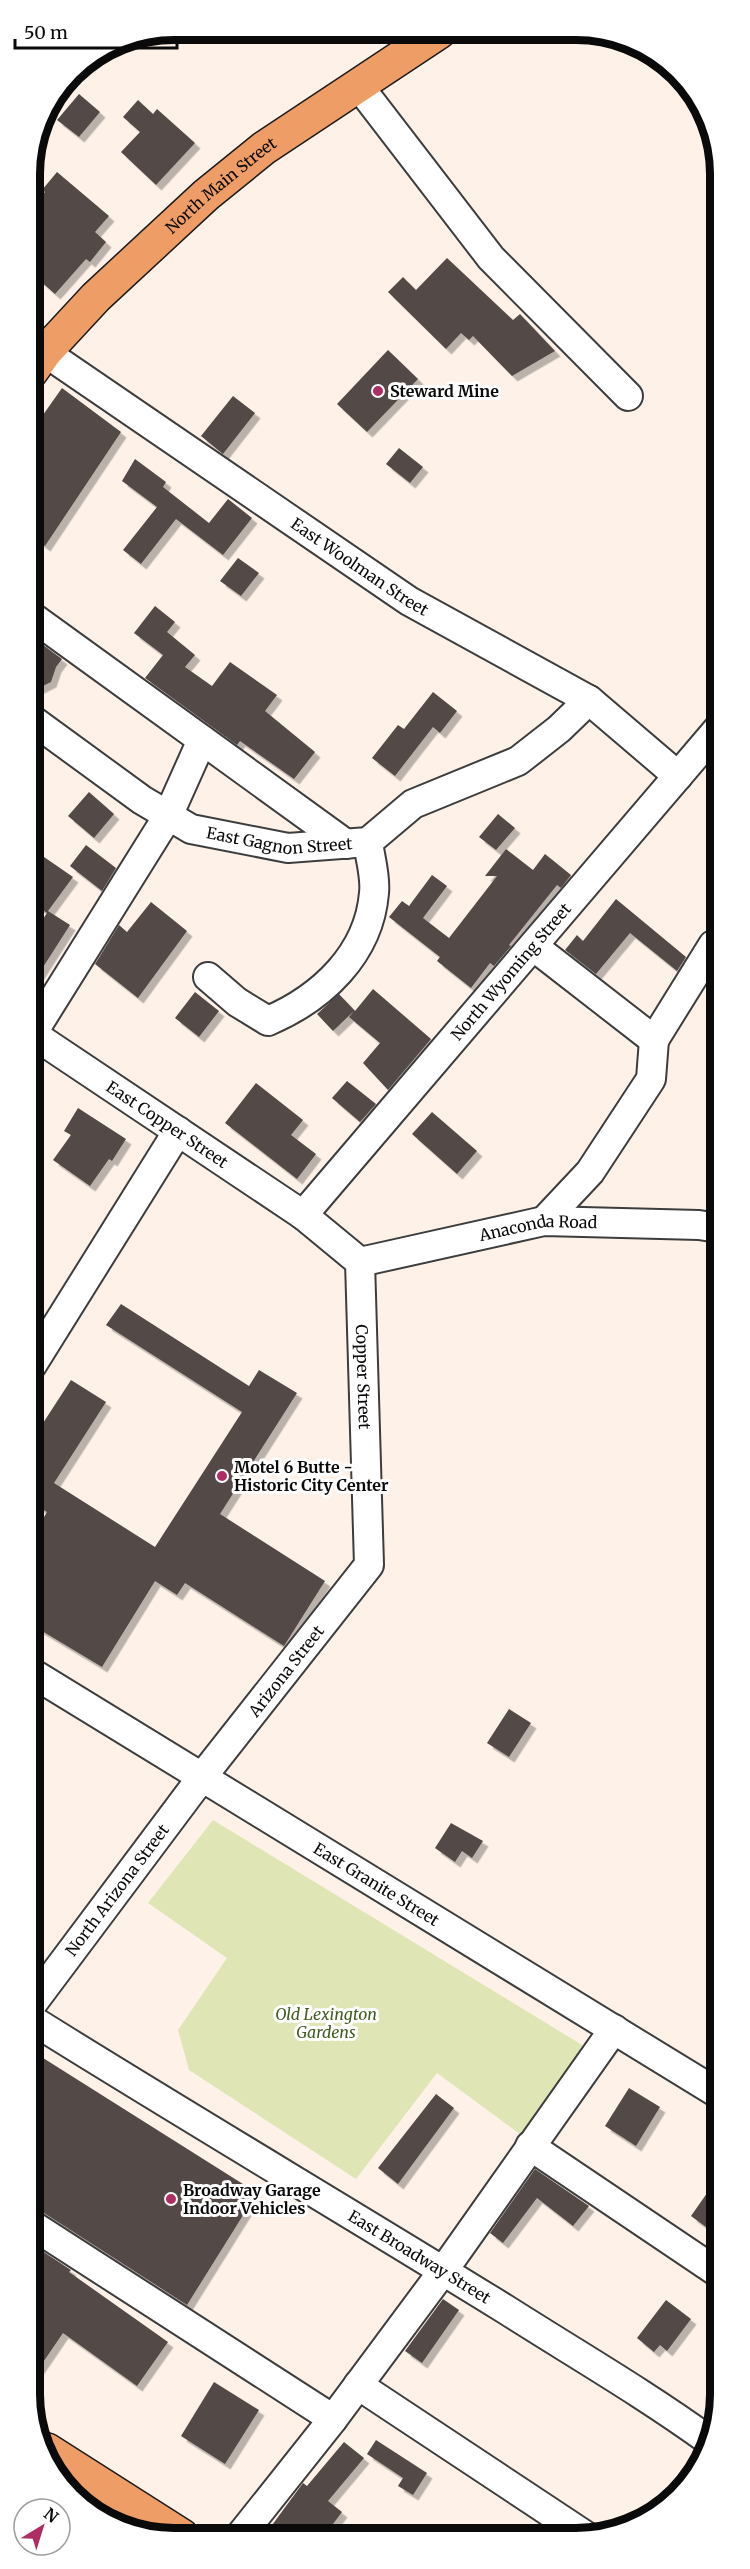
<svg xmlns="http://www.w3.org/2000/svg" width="750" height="2569" viewBox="0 0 750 2569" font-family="Merriweather,serif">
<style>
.green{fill:#dfe5b5}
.building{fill:#524847;filter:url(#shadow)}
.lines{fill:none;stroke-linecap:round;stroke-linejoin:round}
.minor-casing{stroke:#3d3d3d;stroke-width:32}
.major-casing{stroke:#1b1b1b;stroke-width:36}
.minor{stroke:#fff;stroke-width:28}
.major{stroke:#ef9d67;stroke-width:33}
.poi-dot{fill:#af2d62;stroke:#fff;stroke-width:2}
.labels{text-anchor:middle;stroke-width:6;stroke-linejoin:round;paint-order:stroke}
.street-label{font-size:16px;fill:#0a0a0a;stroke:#fff}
.poi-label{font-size:16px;font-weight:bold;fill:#0a0a0a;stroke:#fff;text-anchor:start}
.park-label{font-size:16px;font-style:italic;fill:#425c20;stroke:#fff}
.rim{fill:none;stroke:#0a0a0a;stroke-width:8}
</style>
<defs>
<filter id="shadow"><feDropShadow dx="5.5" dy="5.5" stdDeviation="0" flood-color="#0004"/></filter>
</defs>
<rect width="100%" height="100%" fill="#fef2e8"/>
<polygon class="green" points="213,1820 587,2048 524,2137 437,2073 356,2179 189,2070 178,2030 227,1958 148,1903"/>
<g class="building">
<polygon points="79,94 100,112 79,137 57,120"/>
<polygon points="138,100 153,114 157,109 195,143 156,185 121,152 140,132 123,117"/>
<polygon points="57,172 109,216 95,232 106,242 90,262 86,259 55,294 30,272 30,206 45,192 42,190"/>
<polygon points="447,258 513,320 520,314 555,351 512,376 473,336 469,340 461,333 446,349 388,292 403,277 416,290"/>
<polygon points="388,350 418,379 367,432 337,404"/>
<polygon points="62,388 121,432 45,546 31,536 31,432"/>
<polygon points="233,396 255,413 223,454 201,436"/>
<polygon points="399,448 423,467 410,483 386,464"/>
<polygon points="135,459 166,482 163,487 209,523 228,499 252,518 223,555 176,519 141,564 123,550 157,507 122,481"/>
<polygon points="238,558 259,573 241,596 220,581"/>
<polygon points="155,606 175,622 167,632 195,655 185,667 212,686 230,662 277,695 265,711 315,752 294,779 240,741 237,745 145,678 163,655 134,633"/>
<polygon points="31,636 62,659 56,667 51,682 31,692"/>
<polygon points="433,692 457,711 440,733 433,727 395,776 372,758 398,725 404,729"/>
<polygon points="89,792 114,814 94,838 68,816"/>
<polygon points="498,814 515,828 496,850 479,837"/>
<polygon points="86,845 116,868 102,891 70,866"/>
<polygon points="31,848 73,877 48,911 70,925 31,986 31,937 47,913 31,902"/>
<polygon points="506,849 533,870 545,854 571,875 561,888 557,885 509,945 511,946 494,966 490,963 471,988 437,961 440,957 389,917 402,901 409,906 432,875 447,886 423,918 449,938 497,876 485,876"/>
<polygon points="616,899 686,957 677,971 630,933 596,974 565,950 577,935 583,941"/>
<polygon points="151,902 187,931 138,998 95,964 119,925 127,932"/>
<polygon points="373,989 431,1039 388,1090 363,1063 380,1043 349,1017 354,1011 333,1031 317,1014 339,994 355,1011"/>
<polygon points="195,992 219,1011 199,1037 175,1018"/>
<polygon points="347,1081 376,1104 360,1122 332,1098"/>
<polygon points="256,1083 303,1120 291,1135 316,1154 297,1179 225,1123"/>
<polygon points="78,1108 126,1139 112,1161 109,1159 90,1186 53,1160 71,1135 64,1131"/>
<polygon points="432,1112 477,1151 457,1174 412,1134"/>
<polygon points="121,1304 249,1386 259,1370 297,1393 220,1514 325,1581 284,1646 185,1583 177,1595 155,1581 102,1667 32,1625 32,1537 47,1512 32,1503 32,1440 71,1380 106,1402 54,1483 155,1547 242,1412 106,1325"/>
<polygon points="509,1709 531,1723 509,1757 487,1743"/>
<polygon points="451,1823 483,1841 472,1858 462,1851 455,1862 435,1848"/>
<polygon points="32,2051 257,2193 187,2305 41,2211 32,2209"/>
<polygon points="629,2088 660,2107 636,2146 605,2126"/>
<polygon points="436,2094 454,2108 398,2184 378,2168"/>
<polygon points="535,2169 589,2206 573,2226 537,2198 503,2243 490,2233"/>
<polygon points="719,2176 719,2209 706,2227 691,2216"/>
<polygon points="33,2245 71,2270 69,2272 168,2342 137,2386 63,2333 33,2377"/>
<polygon points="443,2299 459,2310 422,2363 405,2351"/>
<polygon points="666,2300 691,2319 667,2351 660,2345 654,2352 637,2338"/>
<polygon points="214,2382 259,2410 225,2464 181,2436"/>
<polygon points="376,2440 427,2473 413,2495 398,2486 403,2478 367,2454"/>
<polygon points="344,2442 364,2458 328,2501 342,2512 324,2536 264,2536 303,2483 307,2486"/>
</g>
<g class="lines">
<defs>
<g id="minor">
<polyline points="358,85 491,258 628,396"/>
<path id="s1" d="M30,342l379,259 180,99 89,76"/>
<polyline points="31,616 346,844"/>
<path id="s2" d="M31,719l111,81 49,29 97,19 80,-6 45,-38 105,-43 41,-32 30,-29"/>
<polyline points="533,946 654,1040 651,1079 590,1172 544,1221"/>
<path d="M208,977l29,25 31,19c54,-23 101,-67 106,-128 2,-16 -4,-35 -6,-51"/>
<path id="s3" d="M31,1033l272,182 57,47 9,303 -167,212 -170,227"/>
<polyline points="32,1034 168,816 202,740"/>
<polyline points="654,1040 713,945"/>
<path id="s4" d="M303,1215l415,-486"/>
<path id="s5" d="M360,1262l184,-41 155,4 19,3"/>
<polyline points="32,1365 178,1131"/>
<path id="s6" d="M32,1673l687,421"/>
<path id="s7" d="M32,2020c157,98 316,192 473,289 69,44 140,85 206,133"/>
<polyline points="530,2146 720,2274"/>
<polyline points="32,2225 333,2419"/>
<polyline points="358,2385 586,2536"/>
<polyline points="240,2536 333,2419 443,2271 614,2029"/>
</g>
<g id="major">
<path id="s8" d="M31,372l14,-20 51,-55 110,-102 58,-47 175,-116"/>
<polyline points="47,2450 182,2536"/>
</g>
</defs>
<use href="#minor" class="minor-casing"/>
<use href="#major" class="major-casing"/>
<use href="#minor" class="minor"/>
<use href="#major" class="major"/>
</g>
<g class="poi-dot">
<circle cx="378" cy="391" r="6"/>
<circle cx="222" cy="1476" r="6"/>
<circle cx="171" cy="2199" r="6"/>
</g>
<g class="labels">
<g class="street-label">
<text dy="6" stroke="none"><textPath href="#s8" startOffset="267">North Main Street</textPath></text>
<text dy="6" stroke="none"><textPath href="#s1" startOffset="399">East Woolman Street</textPath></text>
<text dy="6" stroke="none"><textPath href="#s2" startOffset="284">East Gagnon Street</textPath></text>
<text dy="6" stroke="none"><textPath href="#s4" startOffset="320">North Wyoming Street</textPath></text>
<text dy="6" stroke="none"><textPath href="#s3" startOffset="164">East Copper Street</textPath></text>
<text dy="6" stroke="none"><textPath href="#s5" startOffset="182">Anaconda Road</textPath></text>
<text dy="6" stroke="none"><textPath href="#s3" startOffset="516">Copper Street</textPath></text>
<text transform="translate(286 1671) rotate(-52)" y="6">Arizona Street</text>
<text dy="6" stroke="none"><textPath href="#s6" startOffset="404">East Granite Street</textPath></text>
<text transform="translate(117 1890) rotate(-53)" y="6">North Arizona Street</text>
<text dy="6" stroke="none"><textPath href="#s7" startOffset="454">East Broadway Street</textPath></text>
</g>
<g class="poi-label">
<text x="390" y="397">Steward Mine</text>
<text x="234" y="1473">Motel 6 Butte -<tspan x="234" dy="18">Historic City Center</tspan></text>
<text x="183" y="2196">Broadway Garage<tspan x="183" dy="18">Indoor Vehicles</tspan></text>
</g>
<g class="park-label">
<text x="326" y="2020">Old Lexington<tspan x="326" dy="18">Gardens</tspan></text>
</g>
</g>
<path d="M0 0H750V2569H0ZM174 40H576A134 134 0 0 1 710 174V2394A134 134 0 0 1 576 2528H174A134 134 0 0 1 40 2394V174A134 134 0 0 1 174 40Z" fill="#fff" fill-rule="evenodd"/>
<path class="rim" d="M174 40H576A134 134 0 0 1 710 174V2394A134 134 0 0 1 576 2528H174A134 134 0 0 1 40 2394V174A134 134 0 0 1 174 40Z"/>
<g transform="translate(42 2527) rotate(38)"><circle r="28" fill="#ffffff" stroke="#9d9d9d" stroke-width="1.5"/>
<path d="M0-4.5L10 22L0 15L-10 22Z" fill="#af2d62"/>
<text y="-9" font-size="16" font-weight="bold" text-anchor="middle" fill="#0a0a0a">N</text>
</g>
<path d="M15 39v9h162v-9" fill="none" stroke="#0a0a0a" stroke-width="3"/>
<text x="24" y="39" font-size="18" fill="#0a0a0a" stroke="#ffffff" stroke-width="4.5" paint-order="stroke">50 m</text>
</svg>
